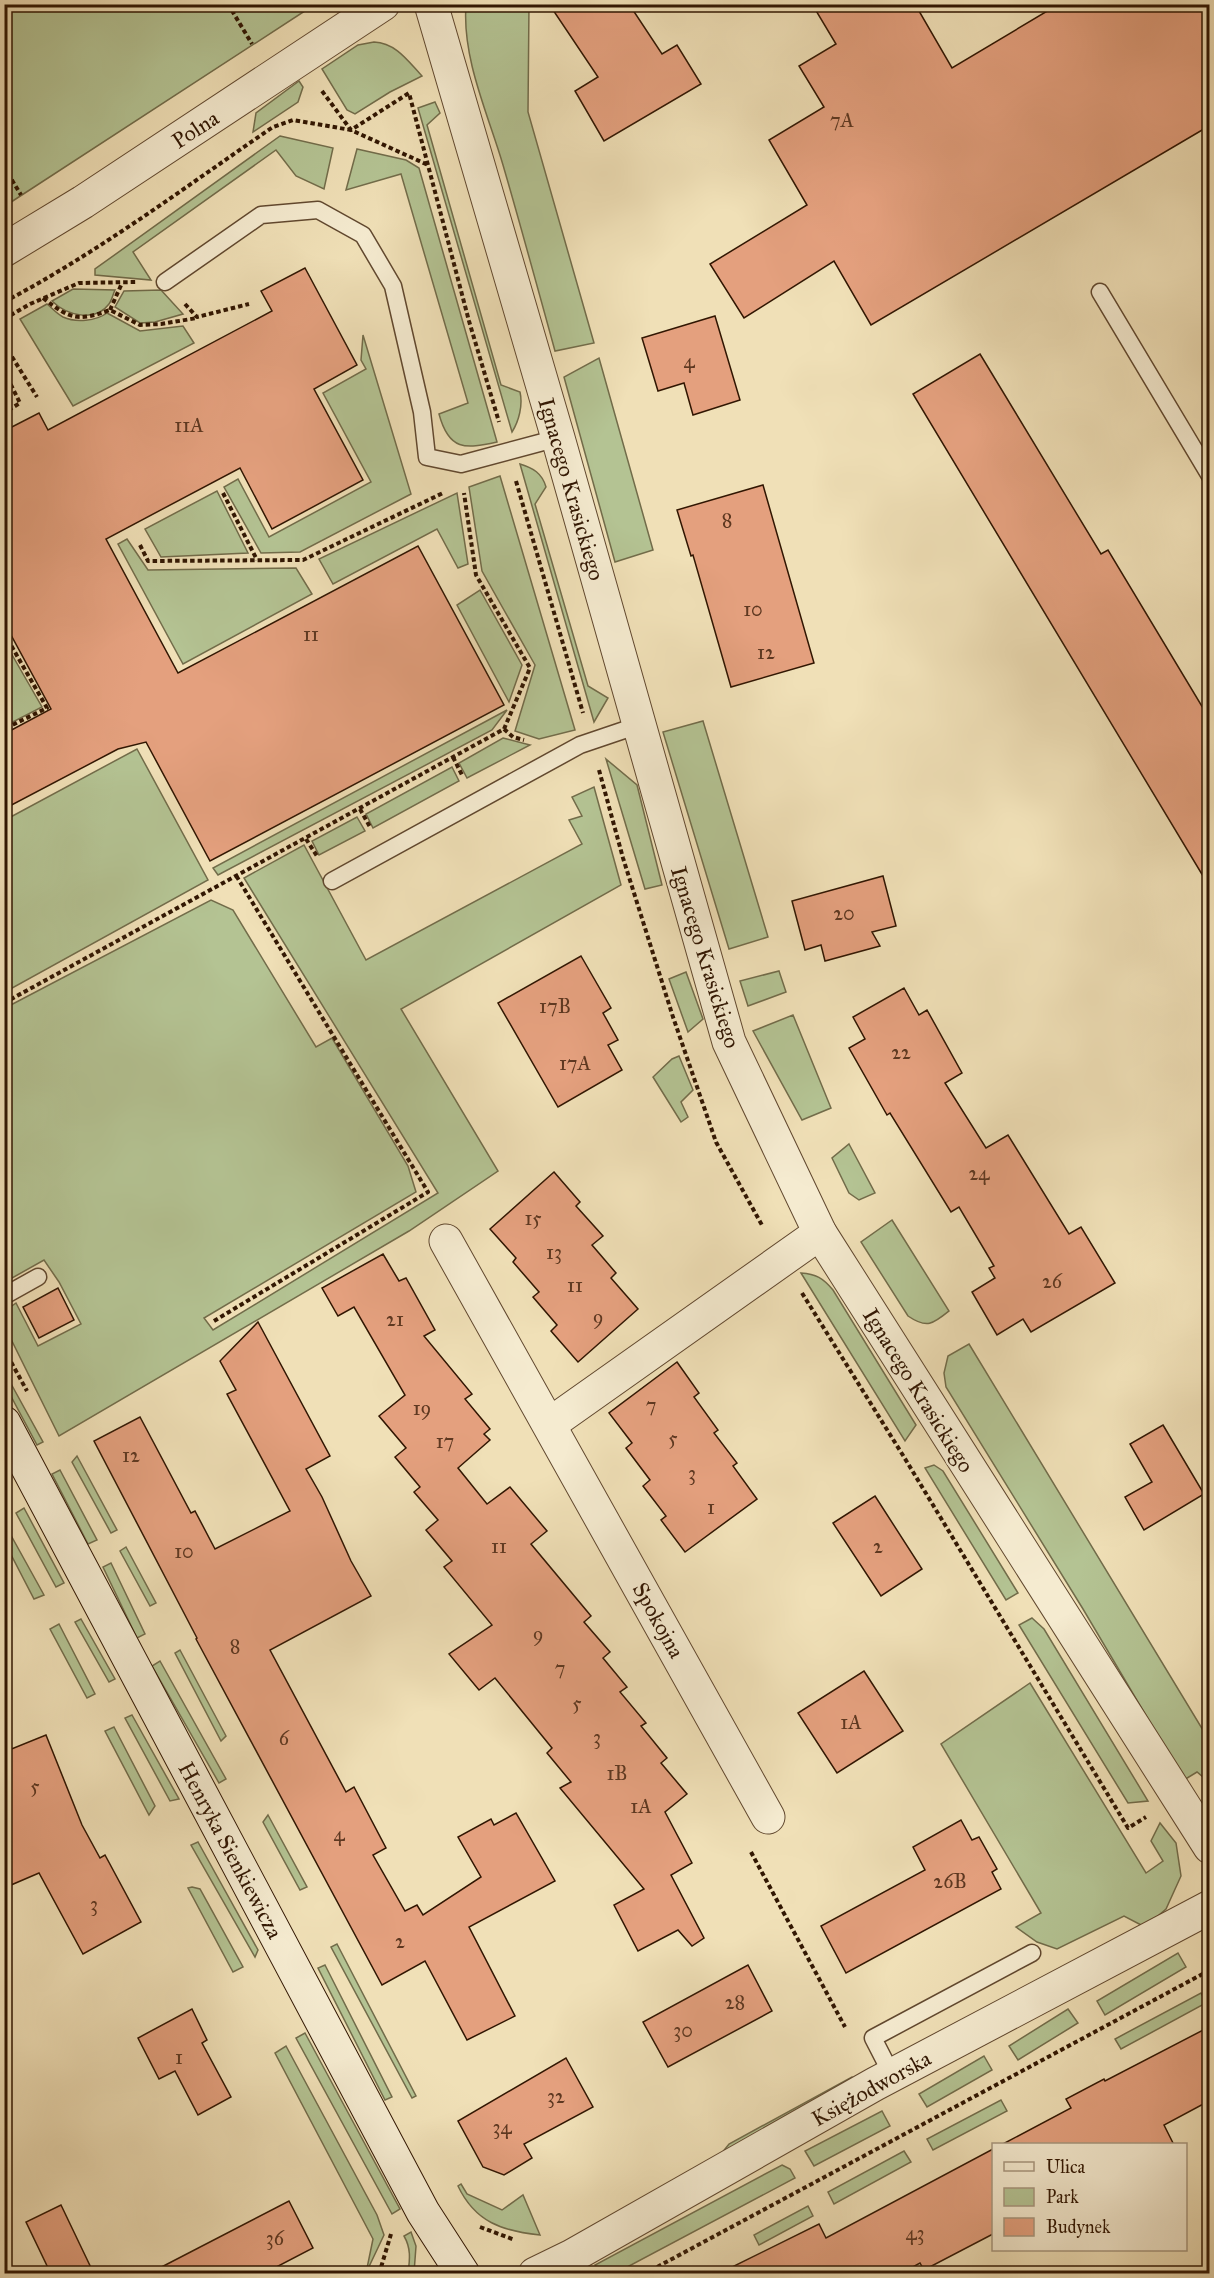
<svg xmlns="http://www.w3.org/2000/svg" width="1214" height="2278" viewBox="0 0 1214 2278" font-family="'IM FELL Great Primer',serif">
<style>
.green{fill:#b4c393;stroke:#726c4a;stroke-width:1.5}
.building{fill:#e4a07e;stroke:#311602;stroke-width:1.5}
.lines{fill:none;stroke-linecap:round;stroke-linejoin:round}
.lane-casing{stroke:#61482f;stroke-width:19}
.street-casing{stroke:#61482f;stroke-width:35}
.secondary-casing{stroke:#311602;stroke-width:35}
.path{stroke:#311602;stroke-width:4;stroke-dasharray:4.5 3;stroke-linecap:butt}
.lane{stroke:#f5ebd0;stroke-width:16}
.street{stroke:#f5ebd0;stroke-width:33}
.secondary{stroke:#f5ebd0;stroke-width:33}
.labels{text-anchor:middle;stroke-width:4.5;stroke-linejoin:round;paint-order:stroke}
.number-label{font-size:20px;fill:#5e3821}
.street-label{font-size:22px;fill:#311602;stroke:#f5ebd0}
</style>
<rect width="100%" height="100%" fill="#f0e0b7"/>
<filter id="stains"><feTurbulence type="fractalNoise" baseFrequency=".00333" numOctaves="4"/><feColorMatrix values="0 0 0 0 .2 0 0 0 0 .09 0 0 0 0 .02 0 0 0 .5 -.17"/></filter>
<radialGradient id="worn" r=".72"><stop offset=".6" stop-color="#630" stop-opacity="0"/><stop offset="1" stop-color="#630" stop-opacity=".3"/></radialGradient>
<g class="green">
<polygon points="5,4 314,4 314,5 5,206"/>
<path d="M466,5h63l-1,107 66,231 -39,8c-17,-62 -34,-124 -52,-186 -15,-51 -41,-106 -37,-160z"/>
<path d="M374,42c22,1 34,19 48,34l-32,16 -35,22 -8,-4 -25,-41 36,-24z"/>
<polygon points="299,81 303,87 298,102 253,132 256,113"/>
<path d="M435,102l5,11 -13,12 74,260 19,7c3,13 -1,29 -8,40l-94,-324z"/>
<polygon points="280,136 333,148 324,189 296,176 276,150 133,252 151,280 95,275 95,269"/>
<path d="M357,149l49,11 13,8 78,274c-32,7 -48,9 -58,-28l29,-11 -67,-229 -55,16z"/>
<path d="M73,289l42,1c-2,4 -3,10 -6,14 -14,19 -43,11 -57,-3z"/>
<polygon points="161,290 183,314 155,322 140,323 115,307 124,291"/>
<path d="M47,304c5,4 10,10 16,13 13,6 33,4 44,-4l33,18 43,-5 11,17 -121,63 -53,-87z"/>
<polygon points="363,335 411,494 300,552 261,553 224,487 238,479 269,537 371,482 323,393 366,369 361,360"/>
<polygon points="599,358 653,550 615,562 564,377"/>
<path d="M520,464c13,4 22,9 26,23l-11,17 53,182 20,12 -14,24z"/>
<polygon points="500,476 575,730 539,739 515,731 535,665 482,571 469,487"/>
<polygon points="217,491 248,553 161,557 145,529"/>
<polygon points="457,493 468,564 458,568 437,529 333,584 319,559"/>
<polygon points="127,539 148,570 296,568 312,594 183,664 118,544"/>
<polygon points="480,590 522,665 509,702 457,605"/>
<polygon points="11,653 42,707 5,726 5,656"/>
<polygon points="507,710 492,730 218,875 213,868"/>
<polygon points="703,721 768,937 729,949 663,732"/>
<polygon points="503,738 530,745 467,778 459,763"/>
<polygon points="137,749 208,880 5,992 5,820"/>
<polygon points="606,759 637,785 662,885 645,889"/>
<polygon points="452,767 459,781 373,828 366,814"/>
<polygon points="594,787 621,885 401,1009 498,1171 409,1231 59,1436 5,1327 5,1311 16,1303 38,1346 81,1324 59,1282 44,1260 5,1282 5,1008 211,900 233,910 316,1047 332,1038 408,1166 416,1192 204,1318 213,1330 438,1193 244,878 304,845 366,960 582,844 569,820 582,816 572,797"/>
<polygon points="357,817 365,831 319,855 312,841"/>
<polygon points="779,971 786,992 748,1006 740,981"/>
<polygon points="686,972 703,1019 688,1032 669,979"/>
<polygon points="793,1015 831,1108 802,1120 753,1031"/>
<polygon points="679,1056 693,1090 681,1102 688,1117 681,1122 653,1077 672,1059"/>
<polygon points="849,1144 875,1193 859,1200 849,1193 832,1158"/>
<path d="M892,1220l57,91c-16,13 -22,18 -41,5l-47,-74z"/>
<path d="M801,1273c15,1 22,5 32,17l83,135 -11,16z"/>
<polygon points="969,1344 1209,1740 1209,1782 1197,1772 1184,1780 1083,1609 946,1387 944,1373 948,1356"/>
<polygon points="4,1371 43,1442 37,1445 5,1385"/>
<polygon points="77,1456 117,1530 111,1533 72,1462"/>
<polygon points="934,1465 943,1471 1018,1593 1006,1600 925,1468"/>
<polygon points="60,1470 97,1540 88,1544 52,1474"/>
<polygon points="24,1508 64,1583 56,1587 16,1513"/>
<polygon points="4,1527 8,1530 44,1595 34,1599 5,1543"/>
<polygon points="126,1547 156,1603 150,1606 120,1551"/>
<polygon points="111,1563 145,1634 137,1638 103,1567"/>
<polygon points="1032,1618 1044,1629 1148,1801 1128,1803 1019,1625"/>
<polygon points="81,1619 115,1679 109,1682 75,1622"/>
<polygon points="59,1624 95,1694 87,1698 50,1629"/>
<polygon points="180,1650 226,1736 221,1741 175,1653"/>
<polygon points="160,1661 226,1779 219,1783 152,1666"/>
<polygon points="1030,1683 1146,1873 1163,1861 1151,1841 1160,1823 1176,1843 1181,1876 1166,1909 1145,1927 1124,1916 1057,1949 1037,1942 1016,1927 1041,1913 941,1744"/>
<polygon points="132,1715 179,1799 170,1801 125,1718"/>
<polygon points="114,1727 155,1806 149,1815 105,1731"/>
<polygon points="268,1815 307,1887 300,1890 263,1822"/>
<polygon points="198,1842 258,1950 255,1957 191,1845"/>
<polygon points="192,1887 200,1889 243,1967 233,1972 188,1888"/>
<polygon points="337,1944 416,2096 412,2098 331,1947"/>
<polygon points="1178,1953 1186,1967 1105,2015 1097,2001"/>
<polygon points="325,1965 392,2097 385,2100 318,1968"/>
<polygon points="1201,1993 1206,2003 1121,2049 1115,2039"/>
<polygon points="1068,2009 1078,2023 1018,2060 1009,2046"/>
<polygon points="305,2033 400,2209 392,2214 296,2038"/>
<polygon points="286,2046 377,2215 384,2235 366,2273 373,2239 275,2053"/>
<polygon points="984,2056 992,2070 927,2107 919,2094"/>
<polygon points="852,2077 854,2081 721,2154 729,2144"/>
<polygon points="1001,2100 1007,2111 933,2150 927,2139"/>
<polygon points="882,2111 890,2126 814,2166 805,2151"/>
<polygon points="904,2151 911,2162 834,2204 828,2192"/>
<polygon points="782,2165 790,2169 795,2178 616,2273 600,2273 595,2265"/>
<path d="M461,2184l6,10 35,16 21,-15 17,40c-38,-4 -65,-13 -82,-49z"/>
<polygon points="808,2206 813,2216 759,2245 754,2235"/>
<path d="M411,2232l5,14 -2,27h-6c2,-14 3,-25 -4,-37z"/>
</g>
<g class="building">
<polygon points="549,4 629,4 662,54 677,45 701,84 604,141 575,91 598,77"/>
<polygon points="812,4 915,4 952,68 1059,4 1209,4 1209,126 871,325 834,261 744,318 710,264 807,205 769,140 824,107 799,66 836,44"/>
<polygon points="305,268 357,365 314,389 363,480 272,529 240,468 106,539 178,673 418,546 504,705 210,861 146,742 118,749 4,809 4,734 51,709 4,622 4,431 39,413 48,430 272,311 261,291"/>
<polygon points="715,316 740,400 693,415 684,383 658,391 642,338"/>
<polygon points="980,354 1101,554 1108,550 1209,718 1209,886 913,394"/>
<polygon points="763,485 814,663 731,687 693,555 691,556 677,510"/>
<polygon points="883,876 896,926 872,932 880,946 825,961 821,945 805,950 792,901"/>
<polygon points="581,956 611,1008 603,1013 618,1040 608,1045 622,1070 558,1107 498,1003"/>
<polygon points="904,988 919,1015 927,1010 962,1073 945,1083 986,1148 1008,1135 1069,1234 1081,1227 1115,1283 1031,1332 1023,1319 997,1335 972,1292 995,1278 989,1268 994,1266 959,1207 951,1212 890,1113 887,1115 849,1048 865,1039 853,1017"/>
<polygon points="554,1172 580,1202 576,1206 603,1236 592,1245 616,1273 611,1278 638,1309 578,1362 551,1331 557,1325 533,1297 539,1292 513,1262 516,1258 490,1229"/>
<polygon points="383,1254 399,1281 406,1278 435,1330 424,1336 472,1394 465,1399 490,1429 484,1434 490,1440 458,1468 487,1504 510,1487 547,1531 531,1544 591,1616 584,1622 610,1652 603,1658 627,1687 620,1692 646,1723 641,1726 667,1758 661,1763 687,1794 665,1812 692,1863 671,1875 704,1938 692,1946 678,1930 638,1951 614,1905 644,1889 560,1788 571,1782 547,1753 552,1748 495,1678 479,1690 449,1654 492,1625 444,1567 452,1561 426,1530 438,1520 414,1492 420,1487 395,1457 406,1448 379,1416 405,1395 354,1307 338,1316 322,1288"/>
<polygon points="58,1288 74,1320 39,1338 23,1307"/>
<polygon points="258,1322 330,1456 306,1469 322,1497 351,1561 371,1596 270,1650 346,1792 354,1787 386,1848 373,1855 405,1911 417,1905 423,1915 481,1877 458,1837 491,1819 494,1825 516,1813 555,1881 469,1927 515,2016 467,2040 425,1961 382,1985 196,1639 197,1638 94,1441 140,1417 191,1513 195,1511 215,1549 290,1511 227,1394 236,1390 220,1361"/>
<polygon points="677,1362 699,1393 694,1397 718,1430 714,1433 737,1463 733,1466 757,1499 685,1552 661,1520 666,1516 643,1486 650,1480 626,1448 632,1443 609,1413"/>
<polygon points="1163,1425 1204,1494 1144,1530 1125,1497 1152,1482 1130,1444"/>
<polygon points="875,1496 922,1569 881,1596 833,1523"/>
<polygon points="864,1671 903,1731 837,1773 798,1713"/>
<polygon points="46,1735 82,1825 100,1858 105,1855 141,1922 83,1954 39,1873 4,1888 4,1752"/>
<polygon points="961,1820 972,1840 979,1837 997,1869 992,1872 1001,1889 846,1973 821,1926 925,1870 913,1847"/>
<polygon points="748,1965 772,2011 668,2067 643,2022"/>
<polygon points="192,2009 207,2040 202,2043 231,2097 198,2115 175,2071 159,2079 138,2038"/>
<polygon points="1209,2027 1209,2101 1164,2125 1174,2145 1001,2145 1071,2108 1066,2099 1104,2079 1105,2081"/>
<polygon points="566,2058 593,2107 524,2144 532,2158 504,2175 483,2167 458,2121"/>
<polygon points="993,2149 993,2234 924,2270 920,2263 900,2274 718,2274 819,2224 826,2238"/>
<polygon points="289,2201 313,2248 263,2274 148,2274"/>
<polygon points="61,2205 94,2274 51,2274 26,2222"/>
</g>
<g class="lines">
<defs>
<g id="lane">
<polyline points="165,282 261,215 318,210 363,235 393,286 422,412 427,457 461,464 558,438"/>
<polyline points="1100,292 1210,476"/>
<polyline points="332,881 580,745 639,725"/>
<polyline points="4,1296 38,1277"/>
<polyline points="892,2075 873,2038 1032,1953"/>
</g>
<g id="street">
<polyline points="431,4 558,438 729,1042 820,1233 1210,1847"/>
<polyline points="4,250 83,202 383,4"/>
<polyline points="446,1241 768,1817"/>
<polyline points="550,1424 820,1233"/>
<polyline points="535,2274 572,2256 875,2084 1210,1907"/>
</g>
<polyline id="secondary" points="4,1423 423,2212 463,2274"/>
</defs>
<use href="#lane" class="lane-casing"/>
<use href="#street" class="street-casing"/>
<use href="#secondary" class="secondary-casing"/>
<g class="path">
<polyline points="228,4 252,44"/>
<polyline points="322,91 351,130 428,165"/>
<polyline points="4,167 21,195"/>
<path d="M43,298c27,21 34,24 67,12l30,15 21,-1 36,-6"/>
<path d="M4,302c95,-50 181,-115 269,-175l20,-7 58,10 58,-37 60,228 30,101"/>
<polyline points="185,304 197,317 249,304"/>
<polyline points="110,310 122,283"/>
<polyline points="4,319 30,304 79,283 136,282"/>
<polyline points="4,344 37,397"/>
<polyline points="4,371 20,403 4,413"/>
<polyline points="516,481 583,713"/>
<polyline points="223,493 257,560"/>
<polyline points="140,545 148,561 303,560 443,493"/>
<polyline points="4,633 47,708 4,729"/>
<polyline points="504,729 513,737 524,740"/>
<polyline points="453,757 462,775"/>
<polyline points="599,770 623,858 673,1017 716,1142 763,1227"/>
<polyline points="360,809 370,827"/>
<polyline points="306,839 317,856"/>
<polyline points="4,1003 504,729 530,668 476,575 464,493"/>
<polyline points="802,1293 904,1457 1128,1828 1146,1817"/>
<polyline points="214,1321 428,1192 237,877"/>
<polyline points="4,1349 27,1391"/>
<polyline points="751,1852 845,2027"/>
<polyline points="480,2227 515,2240"/>
<polyline points="379,2274 391,2234"/>
<polyline points="644,2274 1210,1970"/>
</g>
<use href="#lane" class="lane"/>
<use href="#street" class="street"/>
<use href="#secondary" class="secondary"/>
</g>
<g class="labels">
<g class="number-label">
<text x="842" y="127">7A</text>
<text x="689" y="368">4</text>
<text x="189" y="432">11A</text>
<text x="727" y="527">8</text>
<text x="753" y="616">10</text>
<text x="311" y="641">11</text>
<text x="766" y="659">12</text>
<text x="844" y="920">20</text>
<text x="555" y="1013">17B</text>
<text x="901" y="1059">22</text>
<text x="575" y="1070">17A</text>
<text x="979" y="1180">24</text>
<text x="533" y="1225">15</text>
<text x="554" y="1259">13</text>
<text x="1052" y="1288">26</text>
<text x="575" y="1292">11</text>
<text x="598" y="1324">9</text>
<text x="395" y="1326">21</text>
<text x="651" y="1412">7</text>
<text x="422" y="1415">19</text>
<text x="673" y="1445">5</text>
<text x="445" y="1448">17</text>
<text x="131" y="1462">12</text>
<text x="692" y="1480">3</text>
<text x="711" y="1514">1</text>
<text x="499" y="1553">11</text>
<text x="878" y="1553">2</text>
<text x="184" y="1558">10</text>
<text x="538" y="1641">9</text>
<text x="235" y="1653">8</text>
<text x="560" y="1675">7</text>
<text x="577" y="1710">5</text>
<text x="851" y="1729">1A</text>
<text x="597" y="1744">3</text>
<text x="284" y="1745">6</text>
<text x="617" y="1780">1B</text>
<text x="35" y="1793">5</text>
<text x="641" y="1813">1A</text>
<text x="339" y="1841">4</text>
<text x="950" y="1888">26B</text>
<text x="94" y="1911">3</text>
<text x="400" y="1948">2</text>
<text x="735" y="2009">28</text>
<text x="683" y="2037">30</text>
<text x="179" y="2064">1</text>
<text x="556" y="2103">32</text>
<text x="502" y="2134">34</text>
<text x="915" y="2240">43</text>
<text x="275" y="2245">36</text>
</g>
<g class="street-label">
<text transform="translate(195 129) rotate(-33)" y="8">Polna</text>
<text transform="translate(572 489) rotate(74)" y="8">Ignacego Krasickiego</text>
<text transform="translate(706 957) rotate(73)" y="8">Ignacego Krasickiego</text>
<text transform="translate(919 1390) rotate(58)" y="8">Ignacego Krasickiego</text>
<text transform="translate(659 1620) rotate(61)" y="8">Spokojna</text>
<text transform="translate(231 1850) rotate(62)" y="8">Henryka Sienkiewicza</text>
<text transform="translate(871 2088) rotate(-29)" y="8">Księżodworska</text>
</g>
</g>
<rect width="1214" height="2278" fill="none" stroke="#f0e0b7" stroke-width="24"/>
<rect x="6" y="6" width="1202" height="2266" fill="none" stroke="#311602" stroke-width="3"/>
<rect x="12" y="12" width="1190" height="2254" fill="none" stroke="#311602" stroke-width="1.5"/>
<rect x="992" y="2143" width="195" height="108" fill="#f5ebd0" stroke="#a7967e" stroke-width="1.5"/>
<rect x="1004" y="2162" width="30" height="9" fill="#f5ebd0" stroke="#a7967e" stroke-width="1.5"/>
<text x="1046" y="2173" font-size="18" fill="#311602">Ulica</text>
<rect x="1004" y="2188" width="30" height="18" fill="#b4c393" stroke="#a7967e" stroke-width="1.5"/>
<text x="1046" y="2203" font-size="18" fill="#311602">Park</text>
<rect x="1004" y="2218" width="30" height="18" fill="#e4a07e" stroke="#a7967e" stroke-width="1.5"/>
<text x="1046" y="2233" font-size="18" fill="#311602">Budynek</text>
<rect width="100%" height="100%" filter="url(#stains)"/>
<rect width="100%" height="100%" fill="url(#worn)"/>
</svg>
